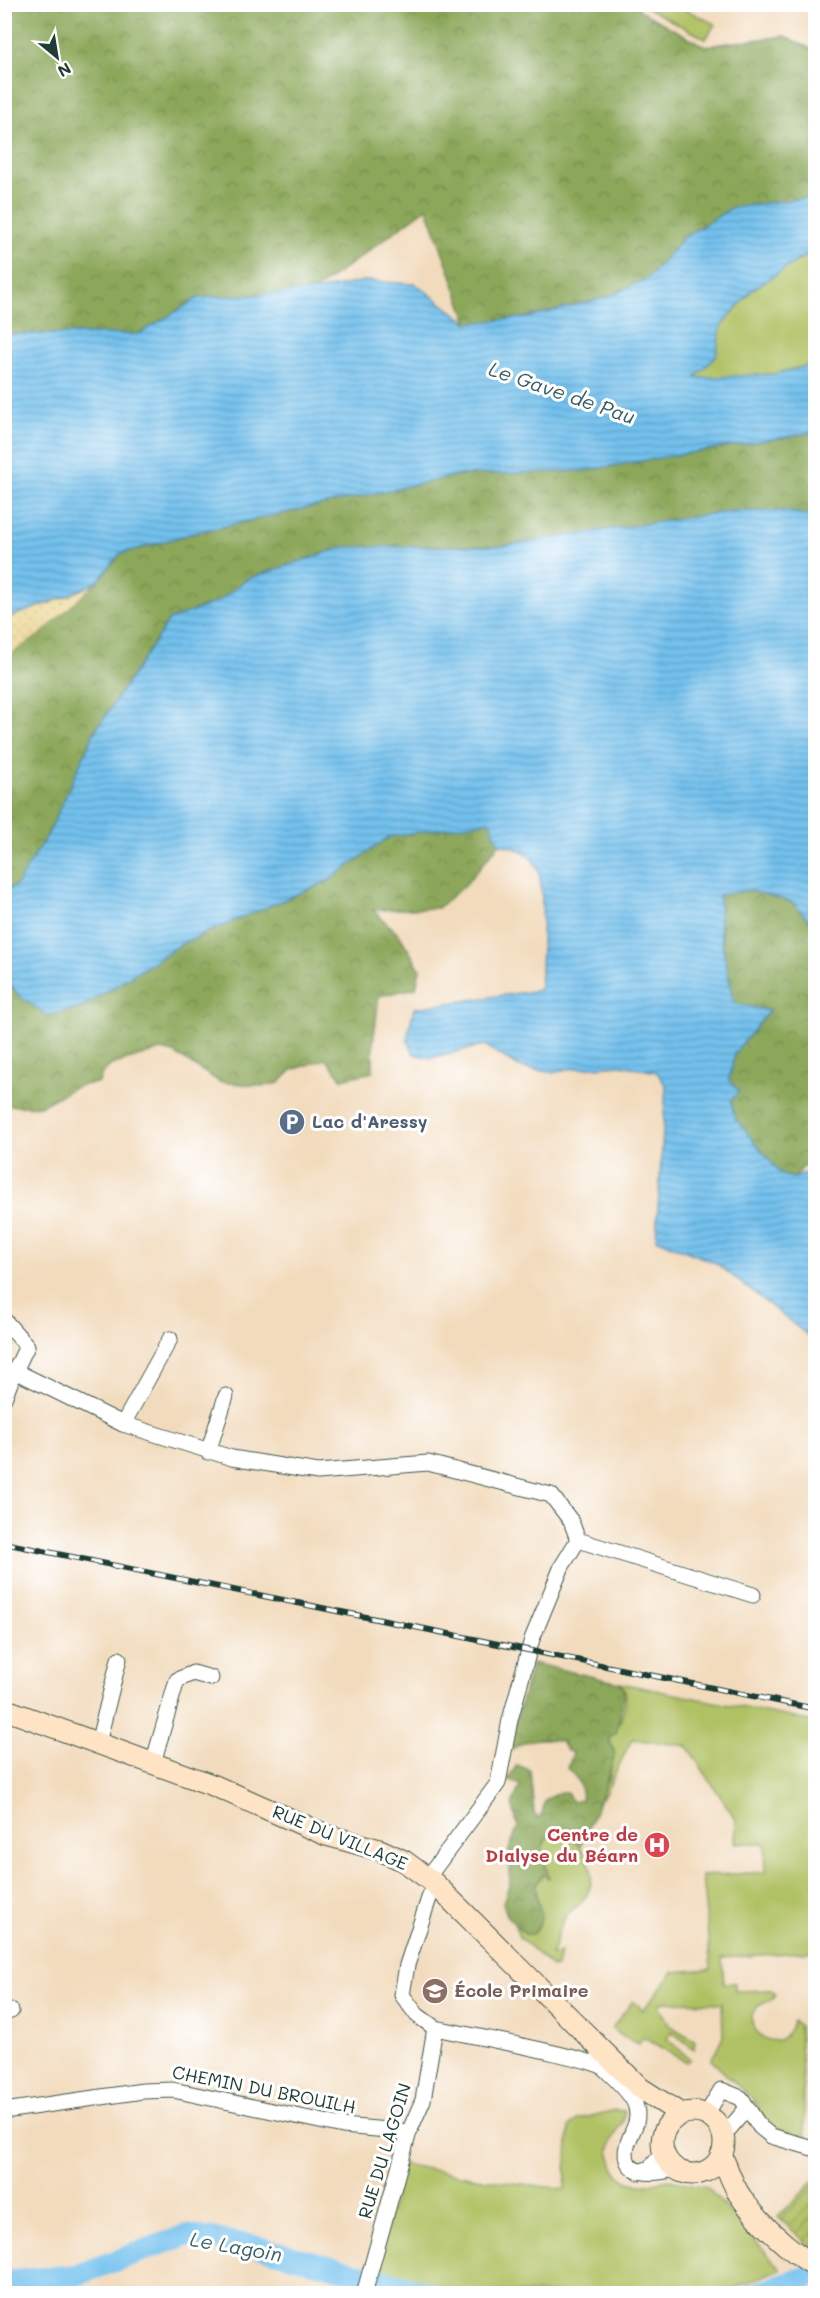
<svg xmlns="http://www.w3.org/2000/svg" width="820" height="2298" viewBox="0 0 820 2298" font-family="Mali,sans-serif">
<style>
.green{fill:#b0c164;stroke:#687f4c;stroke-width:1.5}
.forest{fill:url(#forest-crowns);stroke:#567247;stroke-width:1.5}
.sand{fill:url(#sand-dots);stroke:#868c69;stroke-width:1.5}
.garden{fill:url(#garden-furrows);stroke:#687f4c;stroke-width:1.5}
.water{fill:url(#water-rules);stroke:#497f91;stroke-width:1.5}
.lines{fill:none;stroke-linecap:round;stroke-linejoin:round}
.river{stroke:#73c1ee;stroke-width:22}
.minor-casing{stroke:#3f5549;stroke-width:17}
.secondary-casing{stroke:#3f5549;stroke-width:23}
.minor{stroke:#fff;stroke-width:15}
.secondary{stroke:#fee4c5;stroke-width:21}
.rail-casing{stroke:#1f3d34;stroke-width:6}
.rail{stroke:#fff;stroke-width:4;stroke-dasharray:11;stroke-linecap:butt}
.labels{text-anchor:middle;stroke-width:6;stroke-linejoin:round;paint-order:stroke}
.service-label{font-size:18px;font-weight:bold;fill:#4e5e75;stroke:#fff;text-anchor:start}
.health-label{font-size:18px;font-weight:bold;fill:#be3a42;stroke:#fff;text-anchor:end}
.street-label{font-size:18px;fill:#1f3d34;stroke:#fff}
.education-label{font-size:18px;font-weight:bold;fill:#785e54;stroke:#fff;text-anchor:start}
.water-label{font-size:20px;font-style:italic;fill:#345e62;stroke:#fff}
</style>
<defs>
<pattern id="forest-crowns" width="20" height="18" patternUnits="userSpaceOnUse" patternTransform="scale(1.5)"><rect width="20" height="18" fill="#8ca75a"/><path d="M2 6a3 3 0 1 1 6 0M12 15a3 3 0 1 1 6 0" fill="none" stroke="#72894b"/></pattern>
<pattern id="sand-dots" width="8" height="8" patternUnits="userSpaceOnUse" patternTransform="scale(1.5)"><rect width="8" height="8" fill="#eeda9e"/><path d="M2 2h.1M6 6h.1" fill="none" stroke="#ccbc89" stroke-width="1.8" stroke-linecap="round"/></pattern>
<pattern id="garden-furrows" width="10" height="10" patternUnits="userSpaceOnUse" patternTransform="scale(1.5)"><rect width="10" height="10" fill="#b0c164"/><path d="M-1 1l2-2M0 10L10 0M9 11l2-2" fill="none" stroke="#8f9e53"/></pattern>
<pattern id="water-rules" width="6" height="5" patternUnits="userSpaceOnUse" patternTransform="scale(1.5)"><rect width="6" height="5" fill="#73c1ee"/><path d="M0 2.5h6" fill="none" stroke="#5e9ec2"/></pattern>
</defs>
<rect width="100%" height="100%" fill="#fff"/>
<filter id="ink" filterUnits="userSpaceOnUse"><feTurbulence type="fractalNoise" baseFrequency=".0167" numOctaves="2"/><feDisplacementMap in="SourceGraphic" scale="12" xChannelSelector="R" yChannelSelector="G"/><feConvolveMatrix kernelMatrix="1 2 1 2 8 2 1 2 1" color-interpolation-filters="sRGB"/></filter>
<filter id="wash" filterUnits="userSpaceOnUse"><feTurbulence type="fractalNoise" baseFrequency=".008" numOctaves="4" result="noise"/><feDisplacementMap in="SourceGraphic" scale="24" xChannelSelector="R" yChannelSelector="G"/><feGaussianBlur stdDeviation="1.35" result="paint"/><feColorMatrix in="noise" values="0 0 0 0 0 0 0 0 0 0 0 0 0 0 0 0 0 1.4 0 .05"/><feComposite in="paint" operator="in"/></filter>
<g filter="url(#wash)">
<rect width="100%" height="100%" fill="#f2dbbd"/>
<g class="green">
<polygon points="642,5 689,5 686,10 715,24 706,39"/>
<polygon points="815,253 815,364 774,374 694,379 716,356 721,326 753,289 803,257"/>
<path d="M620,1683l195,39v229l-93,7 2,25h11v8l36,-1 4,3 -2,6 -15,7 -7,10c3,28 35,35 42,5l6,4 7,116 -38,-16 -15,-25 -42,-40 12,-24 -1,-33 -59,-1 -4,2 10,21 26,16 -1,8 -22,-17 -5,7 23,20 -4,3 -43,-25 -4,7 -16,-7 -11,-9 21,-27 10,9 30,-38 38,-3 -9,-93 64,-4 -1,-29h-30l1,-23 -49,-74 -55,-7 -29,59 -4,2 2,-10 8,-11 5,-27 -5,-14c9,-7 19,-33 16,-46 0,-3 -3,-6 -5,-9z"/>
<path d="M560,1831c26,12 42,45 23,69 -4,7 -13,10 -17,16 -8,10 -10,28 -15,39l10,-3 -5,15 -3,1 -34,-31 -4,-11 10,8c3,-9 11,-23 12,-33 1,-12 -5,-16 6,-27l5,3 -6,-29 5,-11z"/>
<polygon points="615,2110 625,2111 623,2122 612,2140 609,2151 616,2173 628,2182 640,2185 669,2180 707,2187 781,2269 720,2294 469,2293 374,2271 403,2164 487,2180 565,2189 569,2127 577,2120"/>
</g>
<g class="forest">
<polygon points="5,5 640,5 639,10 704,46 785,36 815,51 815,197 733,207 684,237 648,278 608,297 530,317 468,323 427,208 314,291 198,298 139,334 5,334"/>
<polygon points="815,432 815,517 787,511 730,511 502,546 343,547 247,579 219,601 169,620 95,731 49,832 16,887 5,888 5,619 65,597 97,582 120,554 194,533 459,475 582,471"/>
<path d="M490,821l9,23 -33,40 -28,24 -65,2 27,26 20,33 -4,19 -37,8 -6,49v27l-31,7 -16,-20 -34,11 -13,13 -15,3 -44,-4 -46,-29 -13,-3 -50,15 -10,10 -2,8c-29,1 -33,11 -57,22 -9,4 -26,-1 -37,1l-1,-129 15,19 60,13 106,-67 143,-61 61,-44z"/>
<path d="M749,890l43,12 23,24v226l-21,26 -12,-3 -38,-44 -9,-13 -4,-17 -2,-21 6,-27 34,-42 -35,-8c-9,-36 -14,-71 -15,-108z"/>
<path d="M532,1663l88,20 5,9 -9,41 -7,5c0,6 4,8 5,14 2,12 -27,77 -33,94l-21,-15 -13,6 -5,11 7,30 -6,-4 -9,14c5,19 13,31 -1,46h-8l-18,-19 -4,-12 7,-21 -1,-32 9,-24 -6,-22 8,-19 -12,-6 9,-14 13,5 4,42 3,7 5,-5 3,-14 15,-8 7,1 5,9 9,-2c2,-14 -4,-22 -13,-32l5,-16 -6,-1 -6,-10c-19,-4 -34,-3 -50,9l-2,-5z"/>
</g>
<polygon class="sand" points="97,582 41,634 5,658 5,619 65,597"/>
<polygon class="garden" points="815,2180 815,2190 812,2194 815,2198 815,2246 812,2248 778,2217"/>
<g class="water">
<polygon points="815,197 815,253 803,257 753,289 721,326 716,356 695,378 774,374 815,364 815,432 582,471 459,475 194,533 120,554 97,582 65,597 5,619 5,334 139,334 198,298 314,291 364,281 416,284 468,323 530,317 608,297 648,278 684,237 733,207"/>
<path d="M730,511h57l28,6v392l-6,11 -17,-18 -43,-12 -30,5 1,37 14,71 35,8 -34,42 -6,27 10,11 -8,10 4,17 47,57 12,3 21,-9v172l-99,-78 -60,-24 10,-153 -9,-14 -36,-7 -55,4 -12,4 -35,-6 -34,-22 -54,13 -17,-4 -7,-16 7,-30 126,-18c1,-25 7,-109 -5,-127 -8,-12 -23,-17 -36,-19l-9,-23 -101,16 -61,44 -143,61 -106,67 -32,6 -28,-19 -14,-19v-89l11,-2 33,-54 46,-101 74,-111 50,-19 28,-22 96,-32 159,-1z"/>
</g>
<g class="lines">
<g class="river">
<polyline points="4,2282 77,2275 186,2235 251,2245 433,2294"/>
<polyline points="755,2294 816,2274"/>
</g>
</g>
</g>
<g filter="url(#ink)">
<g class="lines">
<defs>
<g id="minor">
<polyline points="4,1320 27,1346 15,1371 123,1424 232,1458 318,1472 428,1463 551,1495 571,1521 578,1540 562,1566 532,1639 510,1720 498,1783 428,1877"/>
<polyline points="4,1398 15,1371"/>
<polyline points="123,1424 170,1339"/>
<polyline points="208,1452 226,1396"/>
<polyline points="578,1540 753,1595"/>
<polyline points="98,1743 119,1659"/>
<polyline points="153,1763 177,1680 193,1673 211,1678"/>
<path d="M434,1883l-27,82 -5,30 15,20 18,13c24,5 160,31 169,40 9,9 29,26 32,39 4,16 -5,24 -9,39 -7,32 29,28 48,23"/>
<polyline points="4,2012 11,2011"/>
<polyline points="4,2111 143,2091 173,2090 343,2126 409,2132"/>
<polyline points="706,2115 721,2090 741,2098 760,2127 771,2136 816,2149"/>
<polyline points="724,2135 747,2108"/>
<polyline points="639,2172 650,2168 664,2152"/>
<polyline points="364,2294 409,2132 423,2100 435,2028"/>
</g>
<g id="secondary">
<polyline points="4,1709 215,1786 326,1835 380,1850 404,1861 434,1883 640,2088 681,2114"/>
<circle cx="693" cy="2143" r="31"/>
<path d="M721,2155c7,13 11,30 20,42 17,25 48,54 75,69"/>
</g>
</defs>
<use href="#minor" class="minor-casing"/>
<use href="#secondary" class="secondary-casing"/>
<use href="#minor" class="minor"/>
<use href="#secondary" class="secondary"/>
<defs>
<polyline id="rail" points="4,1543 816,1709"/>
</defs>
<use href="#rail" class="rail-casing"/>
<use href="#rail" class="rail"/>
</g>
</g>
<defs>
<symbol id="parking-disc" viewBox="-11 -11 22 22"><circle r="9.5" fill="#5c6f8a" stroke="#fff"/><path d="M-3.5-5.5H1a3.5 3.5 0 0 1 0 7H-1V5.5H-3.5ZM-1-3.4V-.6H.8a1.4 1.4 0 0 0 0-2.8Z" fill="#fff"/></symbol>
<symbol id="hospital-disc" viewBox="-11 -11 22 22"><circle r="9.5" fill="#e0444e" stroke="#fff"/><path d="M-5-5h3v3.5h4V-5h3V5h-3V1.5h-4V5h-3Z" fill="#fff"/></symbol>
<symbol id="school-disc" viewBox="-11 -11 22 22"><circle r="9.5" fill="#8d6e63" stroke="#fff"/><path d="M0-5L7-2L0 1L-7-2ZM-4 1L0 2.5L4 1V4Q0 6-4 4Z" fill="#fff"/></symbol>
</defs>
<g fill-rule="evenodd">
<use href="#parking-disc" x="277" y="1107" width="30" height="30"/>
<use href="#hospital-disc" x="642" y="1830" width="30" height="30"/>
<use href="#school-disc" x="420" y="1976" width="30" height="30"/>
</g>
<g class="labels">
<g class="service-label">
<text x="312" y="1128">Lac d'Aressy</text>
</g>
<g class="health-label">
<text x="638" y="1841">Centre de<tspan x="638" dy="21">Dialyse du Béarn</tspan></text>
</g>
<g class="street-label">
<text transform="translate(340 1838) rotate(22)" y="6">RUE DU VILLAGE</text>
<text transform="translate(264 2090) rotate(11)" y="6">CHEMIN DU BROUILH</text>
<text transform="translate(385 2151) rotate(-73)" y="6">RUE DU LAGOIN</text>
</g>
<g class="education-label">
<text x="454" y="1997">École Primaire</text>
</g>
<g class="water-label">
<text transform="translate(562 393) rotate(19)" y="7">Le Gave de Pau</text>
<text transform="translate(236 2247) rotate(10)" y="7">Le Lagoin</text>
</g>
</g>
<rect width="820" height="2298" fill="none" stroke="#fff" stroke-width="24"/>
<g transform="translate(57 57) rotate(150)" stroke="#ffffff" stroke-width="4.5" paint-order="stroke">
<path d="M0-4.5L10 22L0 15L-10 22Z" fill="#1f3d34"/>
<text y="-9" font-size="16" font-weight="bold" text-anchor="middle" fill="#1f3d34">N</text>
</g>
</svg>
